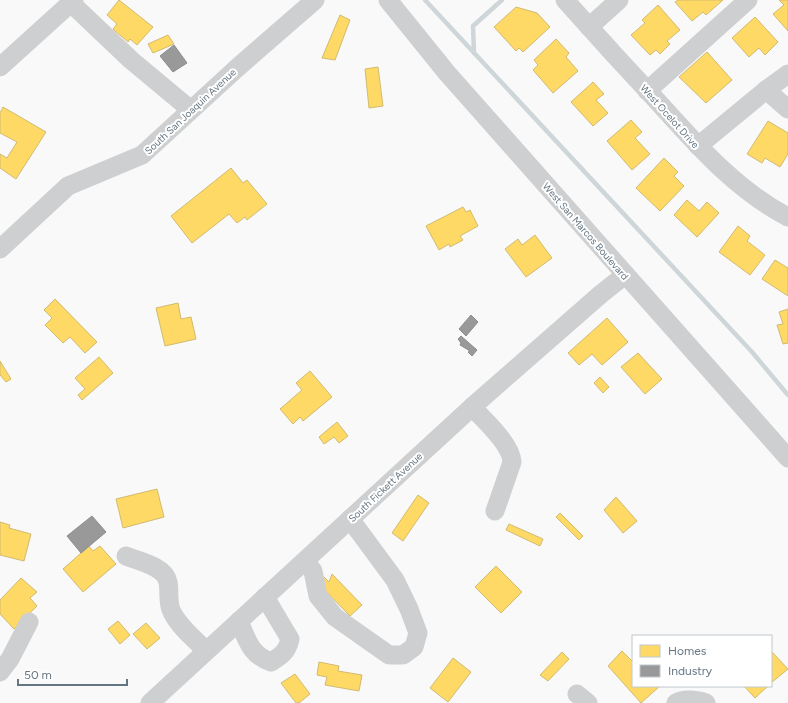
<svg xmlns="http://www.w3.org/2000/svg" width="788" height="703" viewBox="0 0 788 703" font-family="Figtree,sans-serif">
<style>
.homes{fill:#ffd966;stroke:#d1bb6f}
.industry{fill:#999;stroke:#898e92}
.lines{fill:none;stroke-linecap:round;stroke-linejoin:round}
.stream{stroke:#ced6d9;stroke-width:4.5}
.minor{stroke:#cecfd0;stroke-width:19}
.labels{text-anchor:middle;stroke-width:4;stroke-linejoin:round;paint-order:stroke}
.street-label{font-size:10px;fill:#657683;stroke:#fff}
</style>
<rect width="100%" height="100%" fill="#f9f9f9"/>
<g class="homes">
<polygon points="119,0 153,27 137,45 130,39 128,42 113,29 117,24 107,15"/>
<polygon points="678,0 723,0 706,15 703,12 692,21 675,2"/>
<polygon points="779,0 788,0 788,31 773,14 784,5"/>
<polygon points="658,5 680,30 667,41 670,44 660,54 656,50 650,55 631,35 645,23 642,20"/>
<polygon points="516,7 537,13 550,27 523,52 519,48 516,51 494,27"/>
<polygon points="340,15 350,20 335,60 322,58"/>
<polygon points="755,17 778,42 765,55 759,48 749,57 732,38"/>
<polygon points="168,35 174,44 153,53 148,44"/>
<polygon points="556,39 569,53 566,57 578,71 553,93 533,70 538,65 534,60"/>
<polygon points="707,52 732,80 706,103 679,77"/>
<polygon points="378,67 383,106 369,108 365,69"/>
<polygon points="593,82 604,94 596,100 608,113 593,126 571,102"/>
<polygon points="3,107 46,132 16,179 0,168 0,154 7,158 17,142 0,133 0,113"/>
<polygon points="631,120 642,132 635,138 650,154 632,170 607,141"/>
<polygon points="768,121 788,133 788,154 780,167 765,158 762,163 747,154"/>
<polygon points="664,158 678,172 674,176 684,186 660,211 636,188"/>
<polygon points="231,168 243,183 247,180 267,204 247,220 245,217 237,223 229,214 192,243 171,216"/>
<polygon points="687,200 699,211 707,202 719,213 697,237 674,215"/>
<polygon points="463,207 466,212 470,210 478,226 460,236 463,240 450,247 449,244 439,250 426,226"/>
<polygon points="738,226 750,236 747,241 765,255 750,275 719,252"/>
<polygon points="535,235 552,258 526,277 505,249 518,239 522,245"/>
<polygon points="775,260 788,268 788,296 762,279"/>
<polygon points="55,299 97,342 85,353 70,337 63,343 45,325 52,318 44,310"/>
<polygon points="178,303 181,319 191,317 196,339 165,346 156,308"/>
<polygon points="788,309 788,343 783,344 777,325 783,324 779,312"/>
<polygon points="607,318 628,342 602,365 592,354 579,365 568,353"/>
<polygon points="638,353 662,379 645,394 621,367"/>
<polygon points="99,357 113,373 82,400 78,395 85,389 75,378"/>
<polygon points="0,361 11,379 6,382 0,375"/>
<polygon points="310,371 332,397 303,421 300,417 293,424 280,409 302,390 296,383"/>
<polygon points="600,377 609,387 603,393 594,383"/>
<polygon points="337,422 348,436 339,443 334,437 324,444 319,437"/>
<polygon points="157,489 164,517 123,528 116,499"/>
<polygon points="418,495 429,503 403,541 392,533"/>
<polygon points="616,497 637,521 623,533 604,510"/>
<polygon points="560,513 583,536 579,540 556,517"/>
<polygon points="0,522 10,525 9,528 31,534 24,561 0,555"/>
<polygon points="509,524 543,539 540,546 506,530"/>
<polygon points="89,546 93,551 100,546 116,564 83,592 63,569"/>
<polygon points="496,566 522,592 501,613 475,587"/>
<polygon points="332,574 362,605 350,616 318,583 324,577 329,582"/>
<polygon points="21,578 37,592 30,598 37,606 14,629 0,614 0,600"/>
<polygon points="118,621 130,635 120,644 108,629"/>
<polygon points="146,623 160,638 147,649 133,634"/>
<polygon points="622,651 633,662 633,686 660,686 641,703 608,666"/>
<polygon points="562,652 569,659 548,681 540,675"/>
<polygon points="772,652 788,669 771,683 771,653"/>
<polygon points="453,658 471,672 448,702 430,688"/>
<polygon points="319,662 339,666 338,671 362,675 359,691 325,685 327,677 317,675"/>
<polygon points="295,674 310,694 299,703 296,703 281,683"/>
<polygon points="744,686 768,686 755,698"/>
</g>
<g class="industry">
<polygon points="174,45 187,63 173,72 160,56"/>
<polygon points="471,315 478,322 466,336 459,329"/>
<polygon points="461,336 477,350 472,356 468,352 470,351 460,345 461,343 458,339"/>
<polygon points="92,516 106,532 81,553 67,536"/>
</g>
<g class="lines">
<g class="stream">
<polyline points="425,0 752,352 788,395"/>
<polyline points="474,53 473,26 502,0"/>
</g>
<g class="minor">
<polyline points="388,0 447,73 788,458"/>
<path d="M565,0c31,35 62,69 94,103 39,43 77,87 129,114"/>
<polyline points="71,3 131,60 191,110"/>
<polyline points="589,27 619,0"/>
<polyline points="0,67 74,0"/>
<polyline points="766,90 788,109"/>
<polyline points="647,91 748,0"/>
<polyline points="698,146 766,90 788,74"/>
<polyline points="0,249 68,186 142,155 237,68 315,0"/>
<path d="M472,407c13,14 39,37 40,55l-17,49"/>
<path d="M126,556c12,5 39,10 42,26 2,10 -1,21 4,30 7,15 23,27 34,39"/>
<polyline points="305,561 313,571 318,596 335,617 389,655 403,655 414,647 418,633 409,609 395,580 350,519"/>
<path d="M239,621c8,18 11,34 32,41 11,-7 16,-10 19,-23l-25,-42"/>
<polyline points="0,672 10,659 29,622"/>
<polyline points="577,694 588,703"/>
<polyline points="150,703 472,407 601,294 625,275"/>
<path d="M676,703c7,-5 23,-3 30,0"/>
</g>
</g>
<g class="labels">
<g class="street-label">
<text transform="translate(190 111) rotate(-43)" y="4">South San Joaquin Avenue</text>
<text transform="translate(670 116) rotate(48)" y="4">West Ocelot Drive</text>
<text transform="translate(586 231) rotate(49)" y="4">West San Marcos Boulevard</text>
<text transform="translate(385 487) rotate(-43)" y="4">South Fickett Avenue</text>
</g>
</g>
<rect x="632" y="635" width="140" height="52" fill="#ffffff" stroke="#c1c8cd"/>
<rect x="640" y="645" width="20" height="12" fill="#ffd966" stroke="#c1c8cd"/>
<text x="668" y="655" font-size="12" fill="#657683">Homes</text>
<rect x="640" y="665" width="20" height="12" fill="#999999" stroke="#c1c8cd"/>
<text x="668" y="675" font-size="12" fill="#657683">Industry</text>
<path d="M18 679v6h109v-6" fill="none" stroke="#657683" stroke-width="2"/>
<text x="24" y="679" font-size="12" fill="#657683" stroke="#ffffff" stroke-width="3" paint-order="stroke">50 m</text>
</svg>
